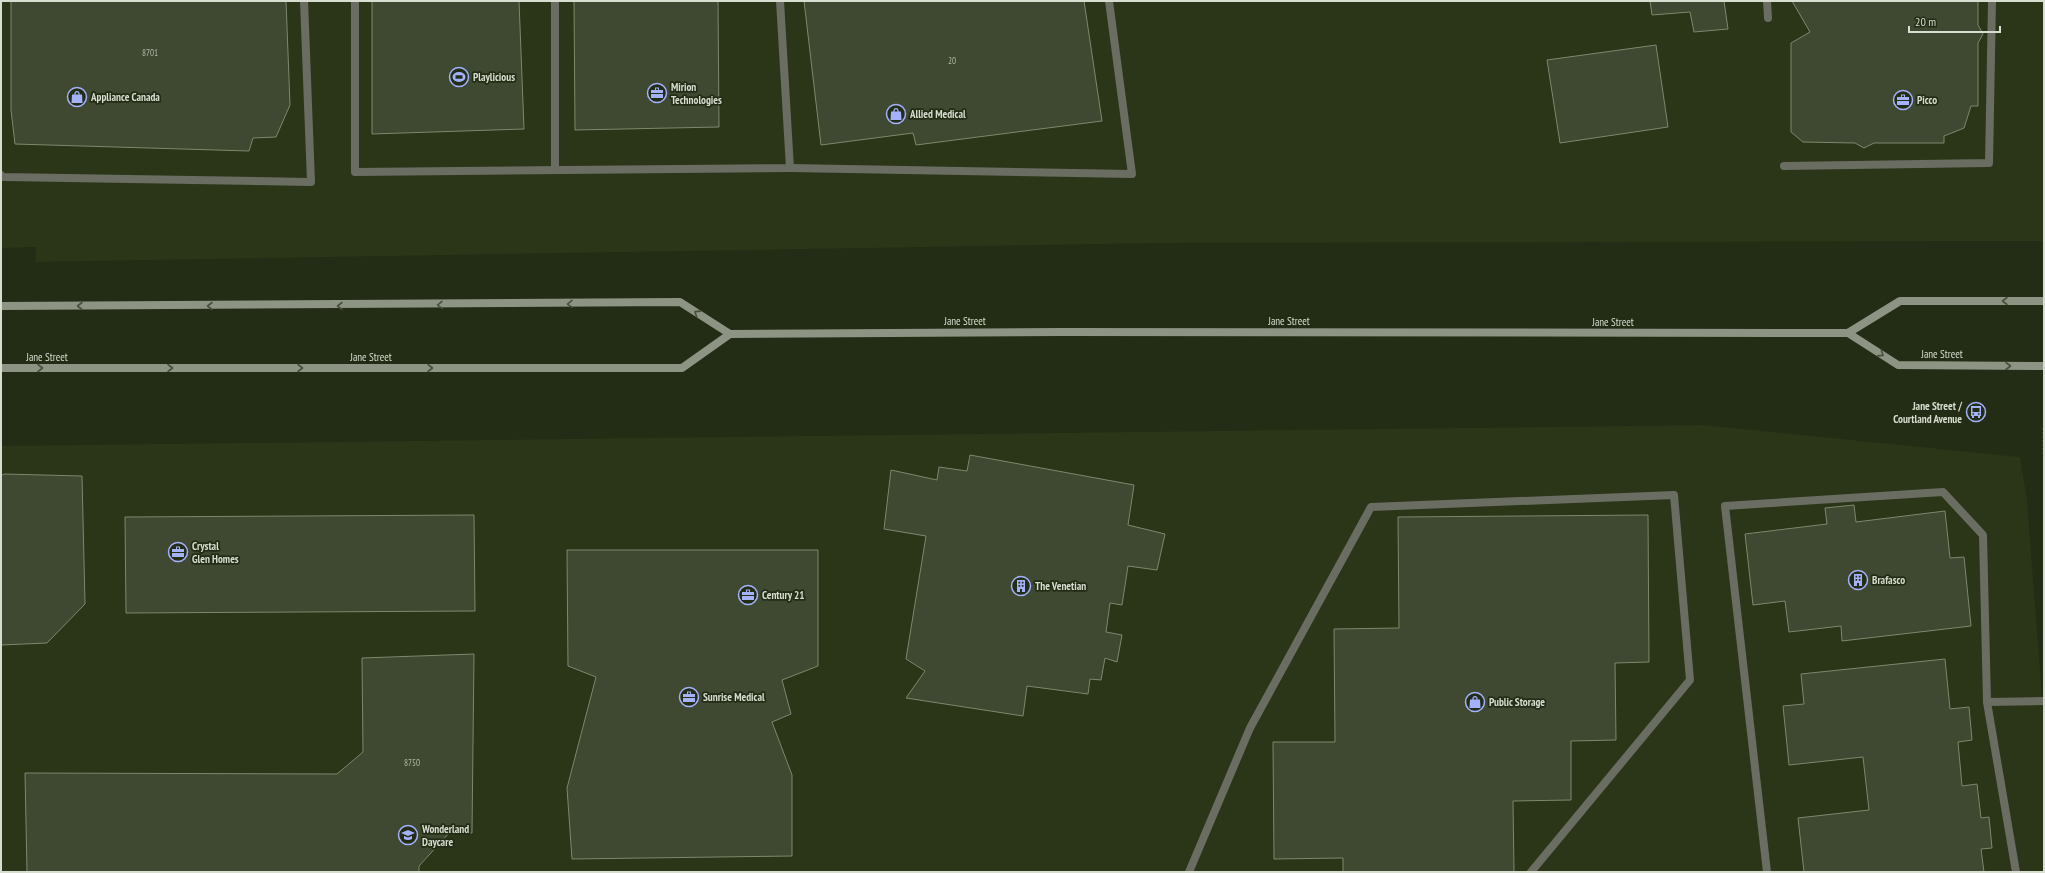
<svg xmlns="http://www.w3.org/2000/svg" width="2045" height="873" viewBox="0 0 2045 873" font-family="'PT Sans Narrow',sans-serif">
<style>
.built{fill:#2b3518}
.building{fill:#3f4831;stroke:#7d886e}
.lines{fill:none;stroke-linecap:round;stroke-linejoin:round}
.path{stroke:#6d7562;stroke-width:2.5;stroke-dasharray:2 2;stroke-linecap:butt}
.service{stroke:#696d62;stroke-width:8}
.secondary{stroke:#8d9483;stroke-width:8}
.oneway{stroke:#48503c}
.labels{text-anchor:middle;stroke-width:3.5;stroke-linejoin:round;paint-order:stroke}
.number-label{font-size:9px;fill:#b1b8a8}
.poi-label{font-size:11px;font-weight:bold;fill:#d7ddcf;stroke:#232c15;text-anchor:start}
.street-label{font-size:11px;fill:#d7ddcf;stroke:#232c15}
</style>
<rect width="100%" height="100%" fill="#232c15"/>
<g class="built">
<polygon points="1,1 2044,1 2044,241 1163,243 35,262 36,247 1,248"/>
<polygon points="1703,425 2020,457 2027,500 2044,723 2044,872 1,872 1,446"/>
</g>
<g class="building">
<polygon points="11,1 286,1 290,105 276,137 253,138 249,151 15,144 11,110"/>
<polygon points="372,1 519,1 524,129 372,134"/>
<polygon points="574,1 718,1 719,127 575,130"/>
<polygon points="804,1 1084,1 1102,121 916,145 913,133 821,145"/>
<polygon points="1650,1 1724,1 1728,29 1694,32 1690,12 1652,15"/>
<polygon points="1792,1 1978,1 1978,25 1983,34 1978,43 1978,106 1971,106 1964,128 1944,136 1944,143 1874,143 1864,148 1855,143 1803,142 1791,132 1791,43 1810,32"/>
<polygon points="1656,45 1668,127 1560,143 1547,60"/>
<polygon points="970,455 1134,485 1128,525 1165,534 1157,570 1128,566 1122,605 1110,603 1106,632 1122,635 1117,662 1105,658 1101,680 1090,679 1088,694 1027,686 1023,716 906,698 925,671 906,659 926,536 884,529 891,470 937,480 939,467 967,471"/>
<polygon points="4,474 82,476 85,604 47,643 1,645 1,476"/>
<polygon points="1854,505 1856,522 1945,511 1950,558 1964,557 1971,626 1842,641 1841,626 1789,632 1785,601 1753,605 1745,534 1827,524 1825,508"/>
<polygon points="474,515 475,611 126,613 125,517"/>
<polygon points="1648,515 1649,662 1615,663 1616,740 1571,741 1571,800 1513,801 1514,872 1343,872 1343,858 1274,859 1273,742 1335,742 1334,629 1399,628 1398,517"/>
<polygon points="567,550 818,550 818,666 782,680 791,714 772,722 792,775 792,856 572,859 567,788 596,677 568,666"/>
<polygon points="474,654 472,833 450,832 419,866 419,872 27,872 25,773 337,774 363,752 362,658"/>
<polygon points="1945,659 1950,709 1969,707 1972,740 1958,742 1962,786 1977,784 1981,818 1989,817 1992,848 1981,849 1984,872 1804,872 1798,818 1869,810 1863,757 1789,765 1783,706 1804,704 1801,674"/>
</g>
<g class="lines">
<polyline class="path" points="2044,428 2044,456"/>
<g class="service">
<polyline points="355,1 355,172 790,168 780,1"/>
<polyline points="555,1 555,170"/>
<polyline points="1767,1 1768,18"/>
<polyline points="1784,166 1989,163 1992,1"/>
<polyline points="790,168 1132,174 1109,1"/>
<polyline points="1,175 3,177 311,182 304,1"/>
<polyline points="1987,702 2016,872"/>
<polyline points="1189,872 1250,728 1371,507 1674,495 1690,680 1531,872"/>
<polyline points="1767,872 1725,506 1943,492 1983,535 1987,702 2044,701"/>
</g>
<g class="secondary">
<polyline points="1,306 680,302 730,334 1062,332 1848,333 1900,301 2044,301"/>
<polyline points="1848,333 1898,365 2044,366"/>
<polyline points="1,368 682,368 730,334"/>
</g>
</g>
<defs><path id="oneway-chevron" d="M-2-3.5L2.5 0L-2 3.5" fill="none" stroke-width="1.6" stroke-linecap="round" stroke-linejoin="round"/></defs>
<g class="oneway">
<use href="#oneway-chevron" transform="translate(2005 301) rotate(-180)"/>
<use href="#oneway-chevron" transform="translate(570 304) rotate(179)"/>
<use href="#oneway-chevron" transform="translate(440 305) rotate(179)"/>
<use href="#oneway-chevron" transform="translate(80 306) rotate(180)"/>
<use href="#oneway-chevron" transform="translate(210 306) rotate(180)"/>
<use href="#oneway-chevron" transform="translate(340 306) rotate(180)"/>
<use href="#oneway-chevron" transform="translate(697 313) rotate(-147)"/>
<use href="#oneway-chevron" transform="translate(1881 354) rotate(33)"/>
<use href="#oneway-chevron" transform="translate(2008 366)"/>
<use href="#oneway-chevron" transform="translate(40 368)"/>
<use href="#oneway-chevron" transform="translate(170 368)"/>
<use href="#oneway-chevron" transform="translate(300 368)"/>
<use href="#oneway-chevron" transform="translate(430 368)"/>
</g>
<defs>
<symbol id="stadium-ring" viewBox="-11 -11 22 22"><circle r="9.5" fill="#232c15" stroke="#a4b2fc" stroke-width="1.5"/><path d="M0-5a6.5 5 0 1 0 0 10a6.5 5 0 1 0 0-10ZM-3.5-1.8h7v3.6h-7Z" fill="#a4b2fc"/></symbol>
<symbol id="office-ring" viewBox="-11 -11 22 22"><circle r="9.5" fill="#232c15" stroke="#a4b2fc" stroke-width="1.5"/><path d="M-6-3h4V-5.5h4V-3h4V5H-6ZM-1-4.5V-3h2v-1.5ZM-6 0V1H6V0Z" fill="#a4b2fc"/></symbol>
<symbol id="shop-ring" viewBox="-11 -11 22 22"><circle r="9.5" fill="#232c15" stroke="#a4b2fc" stroke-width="1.5"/><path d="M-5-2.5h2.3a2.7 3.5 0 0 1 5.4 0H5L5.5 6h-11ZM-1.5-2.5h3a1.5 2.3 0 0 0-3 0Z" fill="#a4b2fc"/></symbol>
<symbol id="bus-ring" viewBox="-11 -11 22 22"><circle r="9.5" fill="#232c15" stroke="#a4b2fc" stroke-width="1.5"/><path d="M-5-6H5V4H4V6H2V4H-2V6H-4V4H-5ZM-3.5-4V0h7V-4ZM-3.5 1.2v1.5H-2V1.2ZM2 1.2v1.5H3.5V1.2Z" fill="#a4b2fc"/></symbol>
<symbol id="building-ring" viewBox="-11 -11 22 22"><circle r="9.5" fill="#232c15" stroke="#a4b2fc" stroke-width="1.5"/><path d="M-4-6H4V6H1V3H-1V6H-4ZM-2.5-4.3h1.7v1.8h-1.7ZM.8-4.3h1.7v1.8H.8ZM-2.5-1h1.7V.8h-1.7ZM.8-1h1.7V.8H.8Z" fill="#a4b2fc"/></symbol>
<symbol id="school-ring" viewBox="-11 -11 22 22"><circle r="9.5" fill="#232c15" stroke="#a4b2fc" stroke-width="1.5"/><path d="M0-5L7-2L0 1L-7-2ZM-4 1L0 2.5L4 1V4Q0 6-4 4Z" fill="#a4b2fc"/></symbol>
</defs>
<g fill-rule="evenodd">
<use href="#stadium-ring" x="448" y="66" width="22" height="22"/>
<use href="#office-ring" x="646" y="82" width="22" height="22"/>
<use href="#shop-ring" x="66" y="86" width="22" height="22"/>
<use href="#office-ring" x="1892" y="89" width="22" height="22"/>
<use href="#shop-ring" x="885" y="103" width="22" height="22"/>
<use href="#bus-ring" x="1965" y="401" width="22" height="22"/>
<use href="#office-ring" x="167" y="541" width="22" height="22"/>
<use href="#building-ring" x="1847" y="569" width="22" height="22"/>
<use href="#building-ring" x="1010" y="575" width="22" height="22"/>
<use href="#office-ring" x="737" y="584" width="22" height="22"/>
<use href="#office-ring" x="678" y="686" width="22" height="22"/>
<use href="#shop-ring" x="1464" y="691" width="22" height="22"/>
<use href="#school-ring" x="397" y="824" width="22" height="22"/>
</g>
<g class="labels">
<g class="number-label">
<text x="150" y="56">8701</text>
<text x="952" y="64">20</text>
<text x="412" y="766">8750</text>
</g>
<g class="poi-label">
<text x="473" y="81">Playlicious</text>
<text x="671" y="91">Mirion<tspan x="671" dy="13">Technologies</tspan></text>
<text x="91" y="101">Appliance Canada</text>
<text x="1917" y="104">Picco</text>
<text x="910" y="118">Allied Medical</text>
<text x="1962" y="410" text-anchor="end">Jane Street /<tspan x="1962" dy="13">Courtland Avenue</tspan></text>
<text x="192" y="550">Crystal<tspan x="192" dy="13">Glen Homes</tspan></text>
<text x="1872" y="584">Brafasco</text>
<text x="1035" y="590">The Venetian</text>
<text x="762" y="599">Century 21</text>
<text x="703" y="701">Sunrise Medical</text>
<text x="1489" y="706">Public Storage</text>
<text x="422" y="833">Wonderland<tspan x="422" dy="13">Daycare</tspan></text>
</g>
<g class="street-label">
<text x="965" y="325">Jane Street</text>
<text x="1289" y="325">Jane Street</text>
<text x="1613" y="326">Jane Street</text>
<text x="1942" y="358">Jane Street</text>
<text x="47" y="361">Jane Street</text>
<text x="371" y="361">Jane Street</text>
</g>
</g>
<rect width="2045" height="873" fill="none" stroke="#d7ddcf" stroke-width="4"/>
<path d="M1909 26v6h91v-6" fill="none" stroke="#d7ddcf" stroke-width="2"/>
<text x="1915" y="26" font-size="12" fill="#d7ddcf" stroke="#232c15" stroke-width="3" paint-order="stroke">20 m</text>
</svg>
